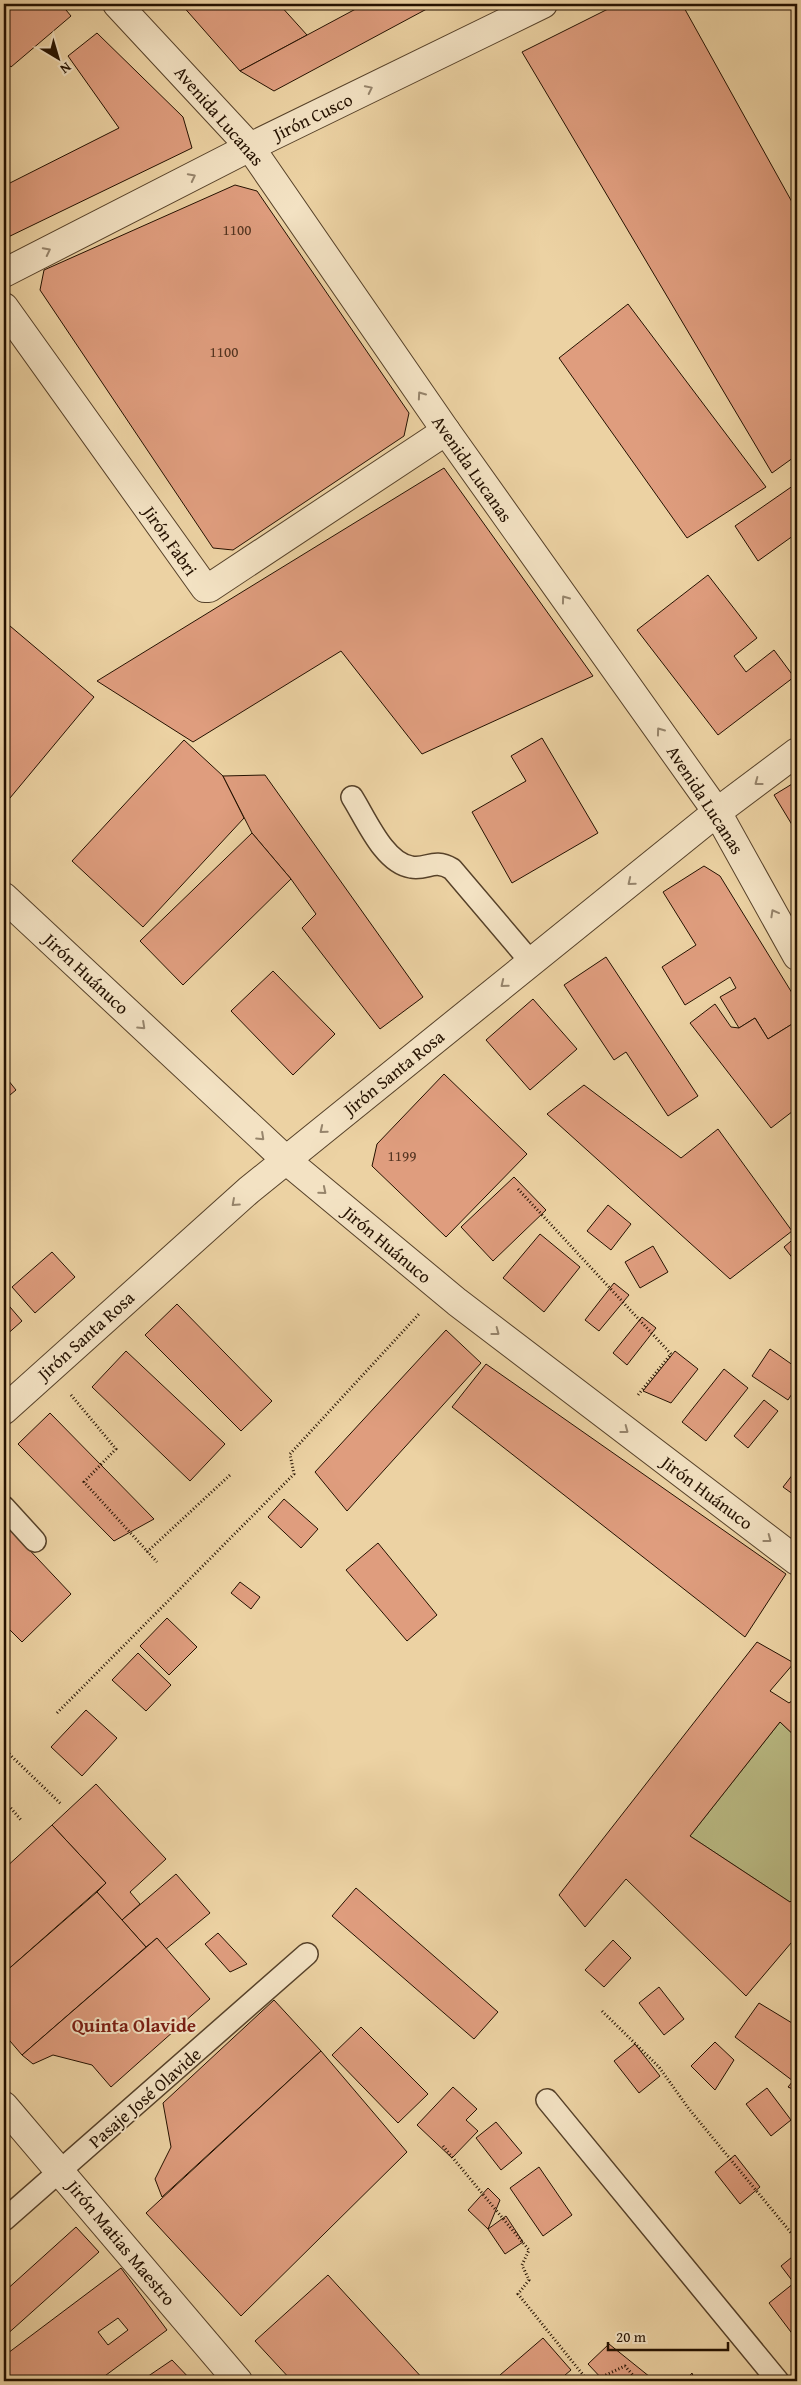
<svg xmlns="http://www.w3.org/2000/svg" width="801" height="2385" viewBox="0 0 801 2385" font-family="'Gentium Book Plus',serif">
<style>
.green{fill:#babb84;stroke:#6f6642}
.building{fill:#df9d7e;stroke:#241100;fill-rule:evenodd}
.lines{fill:none;stroke-linecap:round;stroke-linejoin:round}
.service-casing{stroke:#564129;stroke-width:24}
.minor-casing{stroke:#564129;stroke-width:30}
.tertiary-casing{stroke:#564129;stroke-width:30}
.path{stroke:#241100;stroke-width:3;stroke-dasharray:1 2.5;stroke-linecap:butt}
.service{stroke:#f3e2c3;stroke-width:21}
.minor{stroke:#f3e2c3;stroke-width:28}
.tertiary{stroke:#f3e2c3;stroke-width:28}
.oneway{stroke:#96846b}
.labels{text-anchor:middle;stroke-width:4;stroke-linejoin:round;paint-order:stroke}
.number-label{font-size:15px;fill:#533420}
.street-label{font-size:18px;fill:#241100;stroke:#f3e2c3}
.neighbourhood-label{font-size:19px;font-weight:bold;fill:#7a1f14;stroke:#f3e2c3}
</style>
<rect width="100%" height="100%" fill="#ecd2a3"/>
<filter id="stains"><feTurbulence type="fractalNoise" baseFrequency=".004" numOctaves="4"/><feColorMatrix values="0 0 0 0 .2 0 0 0 0 .09 0 0 0 0 .02 0 0 0 .5 -.17"/></filter>
<radialGradient id="worn" r=".72"><stop offset=".6" stop-color="#630" stop-opacity="0"/><stop offset="1" stop-color="#630" stop-opacity=".3"/></radialGradient>
<polygon class="green" points="780,1722 797,1738 797,1895 790,1902 690,1836"/>
<g class="building">
<polygon points="4,4 61,4 71,16 11,67 4,59"/>
<polygon points="181,4 279,4 307,35 240,71"/>
<polygon points="365,4 436,4 274,91 240,71"/>
<polygon points="618,4 682,4 797,211 797,344 795,346 797,351 797,455 772,473 522,52"/>
<polygon points="97,33 183,117 192,148 4,239 4,186 119,128 68,56"/>
<polygon points="235,185 257,191 409,413 404,436 233,550 213,548 40,290 44,270"/>
<polygon points="628,304 766,487 687,538 559,358"/>
<polygon points="444,468 593,676 422,754 341,651 193,742 97,681"/>
<polygon points="797,483 797,533 758,561 735,526"/>
<polygon points="708,575 757,638 734,656 746,672 774,650 794,677 718,735 637,630"/>
<polygon points="10,626 94,697 5,804 4,633"/>
<polygon points="542,738 598,833 512,883 472,812 526,781 511,756"/>
<polygon points="184,740 223,776 244,818 143,927 72,861"/>
<polygon points="265,775 423,997 380,1029 302,928 316,914 291,879 252,833 223,776"/>
<polygon points="797,781 797,833 774,795"/>
<polygon points="252,833 291,879 183,985 140,941"/>
<polygon points="704,866 720,876 797,1001 797,1021 768,1039 755,1018 739,1028 720,997 736,988 730,977 685,1005 662,967 696,945 663,892"/>
<polygon points="606,957 698,1096 668,1116 626,1052 614,1060 564,985"/>
<polygon points="273,971 335,1034 293,1075 231,1011"/>
<polygon points="533,999 577,1049 530,1090 486,1040"/>
<polygon points="715,1004 731,1027 739,1028 755,1018 768,1039 797,1021 797,1108 771,1128 690,1023"/>
<polygon points="444,1074 527,1154 446,1237 372,1166 377,1144"/>
<polygon points="4,1075 16,1090 4,1100"/>
<polygon points="584,1085 681,1158 718,1129 792,1231 730,1279 547,1114"/>
<polygon points="514,1177 546,1210 493,1261 461,1227"/>
<polygon points="608,1205 631,1224 611,1250 587,1231"/>
<polygon points="540,1234 580,1267 544,1312 503,1278"/>
<polygon points="797,1236 797,1264 784,1247"/>
<polygon points="653,1246 668,1272 640,1288 625,1262"/>
<polygon points="52,1252 75,1277 35,1313 12,1287"/>
<polygon points="614,1283 629,1295 599,1331 585,1320"/>
<polygon points="4,1300 22,1321 4,1337"/>
<polygon points="177,1304 272,1401 241,1431 145,1335"/>
<polygon points="642,1317 656,1328 627,1365 613,1353"/>
<polygon points="446,1330 481,1363 347,1511 315,1472"/>
<polygon points="770,1349 797,1368 797,1386 788,1400 752,1376"/>
<polygon points="126,1351 225,1444 190,1481 92,1387"/>
<polygon points="675,1351 698,1369 671,1403 643,1391"/>
<polygon points="486,1364 786,1574 745,1637 452,1407"/>
<polygon points="724,1369 748,1388 706,1441 682,1422"/>
<polygon points="764,1400 778,1411 748,1448 734,1436"/>
<polygon points="50,1413 154,1519 114,1541 18,1444"/>
<polygon points="797,1469 797,1497 783,1487"/>
<polygon points="284,1499 318,1529 301,1548 268,1517"/>
<polygon points="4,1523 71,1594 22,1642 4,1624"/>
<polygon points="378,1543 437,1615 407,1641 346,1570"/>
<polygon points="240,1582 260,1597 251,1609 231,1593"/>
<polygon points="167,1618 197,1647 169,1675 140,1646"/>
<polygon points="4,1642 10,1648 4,1654"/>
<polygon points="757,1642 794,1663 770,1691 789,1703 797,1697 797,1738 780,1722 690,1836 790,1902 797,1895 797,1936 746,1996 626,1879 585,1927 559,1895"/>
<polygon points="138,1653 171,1685 146,1711 112,1680"/>
<polygon points="86,1710 117,1738 82,1776 51,1747"/>
<polygon points="96,1784 166,1859 130,1892 140,1904 122,1920 97,1892 106,1883 52,1825"/>
<polygon points="52,1825 106,1883 4,1973 4,1869"/>
<polygon points="176,1874 210,1913 166,1949 157,1938 146,1947 122,1920"/>
<polygon points="356,1888 498,2012 474,2039 332,1916"/>
<polygon points="97,1892 146,1947 22,2055 4,2034 4,1973"/>
<polygon points="218,1933 247,1964 230,1972 205,1944"/>
<polygon points="157,1938 210,1999 111,2087 92,2065 53,2055 33,2064 22,2055"/>
<polygon points="613,1940 631,1958 604,1987 585,1970"/>
<polygon points="659,1987 684,2019 664,2035 639,2003"/>
<polygon points="274,2000 321,2051 162,2197 155,2179 171,2147 163,2103"/>
<polygon points="759,2003 797,2026 797,2091 788,2087 793,2081 735,2037"/>
<polygon points="361,2027 428,2094 398,2123 332,2055"/>
<polygon points="715,2042 734,2060 715,2090 691,2066"/>
<polygon points="635,2044 660,2076 639,2093 614,2061"/>
<polygon points="321,2051 407,2152 241,2316 146,2213"/>
<polygon points="453,2087 477,2109 466,2120 478,2131 452,2158 417,2125"/>
<polygon points="767,2088 791,2120 771,2136 746,2104"/>
<polygon points="496,2122 522,2153 501,2170 476,2138"/>
<polygon points="797,2129 797,2144 792,2136"/>
<polygon points="735,2155 760,2187 740,2204 715,2172"/>
<polygon points="539,2167 572,2215 543,2236 510,2188"/>
<polygon points="488,2188 500,2200 488,2229 468,2210"/>
<polygon points="506,2216 523,2242 505,2254 488,2229"/>
<polygon points="76,2227 99,2252 4,2337 4,2292"/>
<polygon points="797,2253 797,2340 769,2303 794,2283 781,2266"/>
<path d="M121,2268l46,62 -69,51h-94v-25zM118,2318l10,12 -20,15 -10,-13z"/>
<polygon points="328,2275 425,2381 292,2381 255,2341"/>
<polygon points="543,2338 571,2370 558,2381 505,2381 500,2375"/>
<polygon points="609,2344 655,2381 604,2381 588,2364"/>
<polygon points="172,2360 192,2381 141,2381"/>
<polygon points="692,2373 695,2381 685,2381"/>
</g>
<g class="lines">
<defs>
<g id="service">
<path d="M352,797c14,22 32,66 59,70 17,3 22,-9 41,2l79,93"/>
<polyline points="4,1507 35,1541"/>
<polyline points="547,2100 778,2381"/>
<polyline points="4,2220 307,1954"/>
</g>
<g id="minor">
<polyline points="4,273 250,147 543,4"/>
<polyline points="4,307 205,588 209,588 446,431"/>
<polyline points="4,2106 238,2381"/>
</g>
<g id="tertiary">
<polyline points="117,4 250,147 446,431 717,812 797,956"/>
<polyline points="4,897 286,1160 457,1302 797,1561"/>
<polyline points="4,1410 249,1190 717,812 797,752"/>
</g>
</defs>
<use href="#service" class="service-casing"/>
<use href="#minor" class="minor-casing"/>
<use href="#tertiary" class="tertiary-casing"/>
<g class="path">
<polyline points="518,1189 671,1354 638,1395"/>
<polyline points="71,1395 116,1449 84,1482 157,1562"/>
<polyline points="147,1552 230,1475"/>
<polyline points="57,1713 294,1474 290,1454 419,1314"/>
<polyline points="4,1749 61,1804"/>
<polyline points="4,1800 21,1820"/>
<polyline points="602,2011 659,2067 689,2109 797,2240"/>
<polyline points="443,2146 529,2250 522,2265 529,2280 518,2294 588,2381"/>
<polyline points="593,2381 625,2366 638,2381"/>
</g>
<use href="#service" class="service"/>
<use href="#minor" class="minor"/>
<use href="#tertiary" class="tertiary"/>
</g>
<defs><path id="oneway-chevron" d="M-2-3.5L2.5 0L-2 3.5" fill="none" stroke-width="1.6" stroke-linecap="round" stroke-linejoin="round" transform="scale(1.25)"/></defs>
<g class="oneway">
<use href="#oneway-chevron" transform="translate(369 89) rotate(-26)"/>
<use href="#oneway-chevron" transform="translate(192 177) rotate(-27)"/>
<use href="#oneway-chevron" transform="translate(47 251) rotate(-27)"/>
<use href="#oneway-chevron" transform="translate(421 395) rotate(-125)"/>
<use href="#oneway-chevron" transform="translate(565 599) rotate(-126)"/>
<use href="#oneway-chevron" transform="translate(660 731) rotate(-126)"/>
<use href="#oneway-chevron" transform="translate(758 782) rotate(143)"/>
<use href="#oneway-chevron" transform="translate(631 882) rotate(141)"/>
<use href="#oneway-chevron" transform="translate(774 913) rotate(-119)"/>
<use href="#oneway-chevron" transform="translate(504 984) rotate(141)"/>
<use href="#oneway-chevron" transform="translate(142 1026) rotate(43)"/>
<use href="#oneway-chevron" transform="translate(323 1130) rotate(141)"/>
<use href="#oneway-chevron" transform="translate(261 1137) rotate(43)"/>
<use href="#oneway-chevron" transform="translate(323 1191) rotate(40)"/>
<use href="#oneway-chevron" transform="translate(235 1203) rotate(138)"/>
<use href="#oneway-chevron" transform="translate(496 1332) rotate(37)"/>
<use href="#oneway-chevron" transform="translate(625 1430) rotate(37)"/>
<use href="#oneway-chevron" transform="translate(768 1539) rotate(37)"/>
</g>
<g class="labels">
<g class="number-label">
<text x="237" y="235">1100</text>
<text x="224" y="357">1100</text>
<text x="402" y="1161">1199</text>
</g>
<g class="street-label">
<text transform="translate(219 116) rotate(49)" y="6">Avenida Lucanas</text>
<text transform="translate(313 117) rotate(-26)" y="6">Jirón Cusco</text>
<text transform="translate(472 469) rotate(55)" y="6">Avenida Lucanas</text>
<text transform="translate(170 541) rotate(55)" y="6">Jirón Fabri</text>
<text transform="translate(705 800) rotate(57)" y="6">Avenida Lucanas</text>
<text transform="translate(86 974) rotate(43)" y="6">Jirón Huánuco</text>
<text transform="translate(394 1073) rotate(-39)" y="6">Jirón Santa Rosa</text>
<text transform="translate(387 1245) rotate(40)" y="6">Jirón Huánuco</text>
<text transform="translate(86 1336) rotate(-42)" y="6">Jirón Santa Rosa</text>
<text transform="translate(707 1493) rotate(37)" y="6">Jirón Huánuco</text>
<text transform="translate(145 2098) rotate(-41)" y="6">Pasaje José Olavide</text>
<text transform="translate(121 2243) rotate(50)" y="6">Jirón Matias Maestro</text>
</g>
<g class="neighbourhood-label">
<text x="134" y="2032">Quinta Olavide</text>
</g>
</g>
<rect width="801" height="2385" fill="none" stroke="#ecd2a3" stroke-width="20"/>
<rect x="5" y="5" width="791" height="2375" fill="none" stroke="#241100" stroke-width="2.5"/>
<rect x="10" y="10" width="781" height="2365" fill="none" stroke="#241100"/>
<g transform="translate(58 58) rotate(142)" stroke="#f3e2c3" stroke-width="4" paint-order="stroke">
<path d="M0-4L9 19L0 12L-9 19Z" fill="#241100"/>
<text y="-8" font-size="14" font-weight="bold" text-anchor="middle" fill="#241100">N</text>
</g>
<path d="M608 2342v8h120v-8" fill="none" stroke="#241100" stroke-width="2.5"/>
<text x="616" y="2342" font-size="15" fill="#241100" stroke="#f3e2c3" stroke-width="4" paint-order="stroke">20 m</text>
<rect width="100%" height="100%" filter="url(#stains)"/>
<rect width="100%" height="100%" fill="url(#worn)"/>
</svg>
